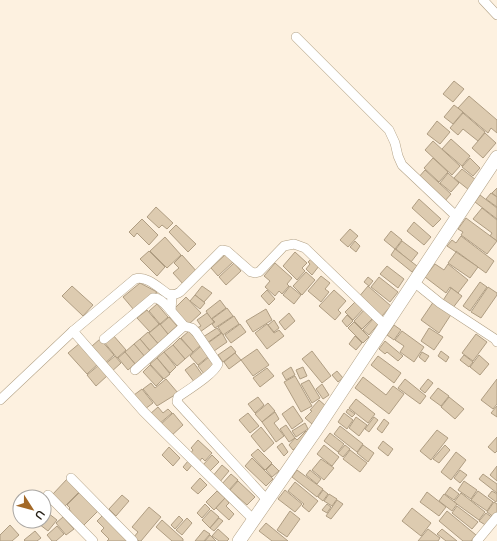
<svg xmlns="http://www.w3.org/2000/svg" width="497" height="541" viewBox="0 0 497 541" font-family="'Varela Round',sans-serif">
<style>
.building{fill:#ddcbb0;stroke:#af9d82}
.lines{fill:none;stroke-linecap:round;stroke-linejoin:round}
.street-casing{stroke:#b2a185;stroke-width:10}
.secondary-casing{stroke:#b2a185;stroke-width:14}
.street{stroke:#fff;stroke-width:9}
.secondary{stroke:#fff;stroke-width:13}
</style>
<rect width="100%" height="100%" fill="#fdf1e0"/>
<g class="building">
<polygon points="454,81 464,89 453,102 443,94"/>
<polygon points="469,96 497,120 497,133 491,128 488,133 458,108"/>
<polygon points="454,105 463,112 453,124 444,117"/>
<polygon points="463,113 485,132 478,141 463,129 458,135 450,128"/>
<polygon points="437,121 450,132 440,144 427,134"/>
<polygon points="485,133 496,143 483,158 472,148"/>
<polygon points="451,139 470,156 462,166 442,149"/>
<polygon points="433,141 460,166 452,175 425,150"/>
<polygon points="433,158 448,172 439,182 424,168"/>
<polygon points="470,158 480,168 473,176 462,167"/>
<polygon points="462,169 476,180 469,190 454,178"/>
<polygon points="425,170 451,194 444,202 418,178"/>
<polygon points="448,173 459,183 451,192 440,183"/>
<polygon points="497,188 497,197 492,193"/>
<polygon points="491,193 497,197 497,207 486,199"/>
<polygon points="480,195 497,208 497,219 475,202"/>
<polygon points="419,199 441,219 433,227 412,208"/>
<polygon points="156,207 173,223 167,229 162,225 159,228 147,217"/>
<polygon points="482,208 497,220 497,241 490,236 492,233 473,219"/>
<polygon points="466,218 497,241 487,254 461,235 463,232 458,229"/>
<polygon points="142,219 158,235 149,245 137,233 134,237 129,232"/>
<polygon points="414,222 431,237 424,245 407,231"/>
<polygon points="176,225 196,244 188,252 169,232"/>
<polygon points="350,229 358,236 348,247 340,240"/>
<polygon points="391,231 402,240 395,249 384,240"/>
<polygon points="461,236 494,261 486,273 456,251 456,252 447,246 452,240 456,243"/>
<polygon points="165,237 181,255 167,268 150,251"/>
<polygon points="355,241 360,246 356,252 350,247"/>
<polygon points="402,241 418,253 411,262 396,249"/>
<polygon points="395,249 417,266 412,272 391,255"/>
<polygon points="149,251 165,267 157,276 140,259"/>
<polygon points="295,252 307,263 302,268 305,271 297,280 283,266"/>
<polygon points="456,252 478,267 470,278 448,263"/>
<polygon points="226,254 233,262 218,276 211,268"/>
<polygon points="182,255 198,273 184,285 173,273 179,268 174,263"/>
<polygon points="311,259 319,266 312,275 306,269 310,264 308,262"/>
<polygon points="234,263 241,271 226,285 219,277"/>
<polygon points="275,263 292,278 287,284 289,286 282,294 279,291 275,296 265,287 270,281 264,276"/>
<polygon points="435,264 444,270 448,264 468,280 458,293 450,287 446,293 425,277"/>
<polygon points="387,266 404,279 398,288 380,274"/>
<polygon points="306,272 315,280 302,295 293,286"/>
<polygon points="321,276 330,283 325,289 329,292 321,302 308,291"/>
<polygon points="368,277 373,281 369,286 364,282"/>
<polygon points="379,277 398,292 390,302 371,287"/>
<polygon points="480,282 487,287 470,311 463,306"/>
<polygon points="140,283 157,292 134,310 123,297"/>
<polygon points="72,286 93,305 83,316 62,296"/>
<polygon points="202,286 212,293 204,302 195,295"/>
<polygon points="290,286 301,295 294,304 283,295"/>
<polygon points="368,286 391,306 381,317 358,298"/>
<polygon points="488,287 497,293 497,295 481,318 471,312"/>
<polygon points="451,288 462,296 452,309 442,302"/>
<polygon points="267,290 275,299 269,305 261,296"/>
<polygon points="334,290 346,301 338,310 341,313 335,320 319,306"/>
<polygon points="195,295 205,303 200,309 190,301"/>
<polygon points="186,297 201,313 188,325 173,310"/>
<polygon points="220,300 226,308 211,319 206,311"/>
<polygon points="356,301 364,308 353,320 345,312"/>
<polygon points="434,301 452,313 439,333 421,320"/>
<polygon points="157,304 168,317 160,324 149,311"/>
<polygon points="227,308 233,316 215,328 212,324 215,322 212,319"/>
<polygon points="266,309 272,320 253,332 246,321"/>
<polygon points="365,309 374,317 362,329 354,321"/>
<polygon points="147,310 159,324 150,332 137,318"/>
<polygon points="207,313 214,322 200,332 197,328 201,326 197,320"/>
<polygon points="289,313 295,321 285,330 279,322"/>
<polygon points="347,315 353,321 347,327 342,321"/>
<polygon points="234,316 239,324 223,335 218,327"/>
<polygon points="169,317 177,326 168,334 160,325"/>
<polygon points="374,318 379,323 369,335 363,330"/>
<polygon points="274,320 279,328 274,332 268,325"/>
<polygon points="354,322 369,337 363,343 348,328"/>
<polygon points="160,324 171,338 160,346 149,333"/>
<polygon points="240,324 246,332 231,343 225,335"/>
<polygon points="267,324 274,333 279,330 284,336 267,349 255,333"/>
<polygon points="394,325 401,330 394,340 387,335"/>
<polygon points="217,328 221,333 207,343 203,337"/>
<polygon points="429,328 443,337 434,350 421,341"/>
<polygon points="189,331 201,345 193,352 181,338"/>
<polygon points="402,331 424,347 414,362 400,352 404,346 395,340"/>
<polygon points="148,332 160,346 152,353 140,339"/>
<polygon points="222,333 227,342 214,351 208,343"/>
<polygon points="476,334 487,342 473,361 462,353"/>
<polygon points="113,335 126,350 117,358 104,342"/>
<polygon points="355,336 362,343 356,350 349,344"/>
<polygon points="180,338 193,352 185,359 173,345"/>
<polygon points="100,339 114,355 103,365 99,359 101,357 92,346"/>
<polygon points="140,339 150,351 144,356 134,344"/>
<polygon points="385,341 403,356 398,361 387,352 385,354 379,349"/>
<polygon points="80,343 98,364 87,374 68,353"/>
<polygon points="134,344 146,358 137,366 125,352"/>
<polygon points="173,345 185,359 177,366 164,352"/>
<polygon points="201,346 210,355 198,365 190,356"/>
<polygon points="231,346 236,352 223,362 218,355"/>
<polygon points="257,349 269,365 253,376 241,360"/>
<polygon points="312,351 331,376 322,383 302,359"/>
<polygon points="441,351 449,357 446,362 438,356"/>
<polygon points="125,352 135,364 128,370 118,358"/>
<polygon points="164,352 176,367 170,373 157,358"/>
<polygon points="422,352 429,356 425,362 419,357"/>
<polygon points="235,353 241,360 229,369 224,362"/>
<polygon points="464,355 473,362 469,367 460,360"/>
<polygon points="479,355 489,364 480,375 470,367"/>
<polygon points="115,356 121,363 110,373 104,365"/>
<polygon points="378,356 401,373 394,383 371,365"/>
<polygon points="209,357 216,364 204,374 198,366"/>
<polygon points="157,358 170,374 164,379 150,364"/>
<polygon points="194,363 203,376 195,383 185,370"/>
<polygon points="99,365 108,375 96,386 87,375"/>
<polygon points="150,365 163,379 156,386 143,372"/>
<polygon points="291,367 295,375 286,380 282,373"/>
<polygon points="303,367 307,376 300,379 296,370"/>
<polygon points="267,368 274,376 260,387 253,378"/>
<polygon points="337,371 343,378 338,382 332,375"/>
<polygon points="295,376 312,406 301,412 284,382"/>
<polygon points="363,377 386,395 393,386 404,394 389,414 355,388"/>
<polygon points="166,379 178,393 157,406 143,389 151,383 155,388"/>
<polygon points="405,379 426,396 420,404 398,388"/>
<polygon points="428,379 433,383 425,393 420,389"/>
<polygon points="497,379 497,404 493,409 481,400"/>
<polygon points="309,380 320,398 312,403 301,384"/>
<polygon points="322,384 329,395 323,399 316,389"/>
<polygon points="438,388 449,396 441,406 430,398"/>
<polygon points="142,389 153,403 145,409 134,395"/>
<polygon points="258,397 264,405 255,413 248,404"/>
<polygon points="449,397 464,409 455,419 441,407"/>
<polygon points="356,399 375,414 368,423 349,408"/>
<polygon points="319,400 327,407 312,424 305,418 312,411 310,410"/>
<polygon points="268,403 275,411 262,422 255,414"/>
<polygon points="293,406 303,421 292,429 282,414"/>
<polygon points="497,406 497,417 491,413"/>
<polygon points="158,407 163,413 168,409 172,413 159,424 150,414"/>
<polygon points="348,409 355,414 352,417 346,412"/>
<polygon points="275,412 279,419 274,423 284,436 276,442 262,422"/>
<polygon points="173,413 183,425 170,437 160,425"/>
<polygon points="248,413 259,426 250,433 239,420"/>
<polygon points="344,413 353,420 347,429 338,422"/>
<polygon points="356,417 367,425 359,436 349,428"/>
<polygon points="374,417 378,420 369,432 365,429"/>
<polygon points="384,419 389,423 382,433 377,429"/>
<polygon points="305,423 308,429 296,437 292,431"/>
<polygon points="286,425 295,438 289,442 280,429"/>
<polygon points="340,426 363,444 357,452 334,434"/>
<polygon points="261,427 274,443 264,452 251,436"/>
<polygon points="437,430 448,438 431,460 420,451"/>
<polygon points="306,431 310,435 293,450 289,445 295,438 297,440"/>
<polygon points="330,433 344,444 338,452 324,441"/>
<polygon points="497,437 497,451 495,453 488,447"/>
<polygon points="198,440 212,453 205,461 202,458 199,462 190,454 193,450 191,448"/>
<polygon points="383,441 393,449 388,456 378,448"/>
<polygon points="282,443 288,452 284,456 277,447"/>
<polygon points="324,445 339,457 332,466 317,454"/>
<polygon points="345,445 350,449 343,457 338,453"/>
<polygon points="363,445 374,453 368,462 357,453"/>
<polygon points="445,445 450,450 439,463 433,459"/>
<polygon points="169,447 180,458 173,466 162,455"/>
<polygon points="258,449 272,463 265,470 251,455"/>
<polygon points="350,450 367,463 360,472 343,459"/>
<polygon points="456,452 466,460 451,480 441,472"/>
<polygon points="212,455 219,462 210,471 203,465"/>
<polygon points="252,458 273,479 266,486 245,466"/>
<polygon points="321,459 334,468 324,480 312,470"/>
<polygon points="188,461 192,465 187,471 183,467"/>
<polygon points="272,464 279,471 272,477 266,470"/>
<polygon points="222,465 229,471 219,483 212,477"/>
<polygon points="497,466 497,481 490,475"/>
<polygon points="297,470 323,489 317,497 292,477"/>
<polygon points="310,470 321,479 317,484 306,475"/>
<polygon points="460,470 467,475 460,483 454,478"/>
<polygon points="231,474 238,480 228,491 221,485"/>
<polygon points="483,474 497,484 497,493 479,479"/>
<polygon points="68,478 81,490 64,507 52,495"/>
<polygon points="200,478 207,485 198,494 191,488"/>
<polygon points="238,481 255,497 247,505 230,490"/>
<polygon points="464,481 477,490 471,499 458,490"/>
<polygon points="295,482 318,501 309,512 302,506 304,504 288,491"/>
<polygon points="450,487 459,494 454,500 445,494"/>
<polygon points="285,490 302,504 295,512 278,499"/>
<polygon points="323,490 328,494 323,501 318,497"/>
<polygon points="217,491 225,498 214,510 206,502"/>
<polygon points="478,491 493,502 487,511 471,500"/>
<polygon points="492,491 497,494 497,500 496,502 488,496"/>
<polygon points="80,492 99,510 83,526 70,513 71,512 69,509 70,508 67,505"/>
<polygon points="427,492 446,507 439,516 420,502"/>
<polygon points="461,493 485,512 479,520 454,502"/>
<polygon points="329,494 337,499 332,506 324,501"/>
<polygon points="444,494 457,504 452,511 439,501"/>
<polygon points="122,495 129,501 116,516 109,509"/>
<polygon points="225,498 229,503 226,506 234,514 229,520 216,508"/>
<polygon points="337,500 343,504 331,519 326,516"/>
<polygon points="494,502 497,504 497,514 495,518 487,512"/>
<polygon points="205,504 210,509 202,518 197,513"/>
<polygon points="327,504 331,507 327,513 322,510"/>
<polygon points="457,506 478,522 472,529 452,513"/>
<polygon points="149,507 161,517 141,541 139,541 134,537 138,532 132,527"/>
<polygon points="412,508 431,523 421,536 402,521"/>
<polygon points="211,510 219,517 210,528 202,520"/>
<polygon points="290,511 300,519 287,537 277,530"/>
<polygon points="447,511 476,535 471,541 463,541 439,521"/>
<polygon points="48,513 57,520 48,531 39,524 42,521 44,521 44,518"/>
<polygon points="486,513 493,518 487,526 479,521"/>
<polygon points="103,515 130,541 107,541 109,539 101,531 104,528 97,521"/>
<polygon points="179,516 183,520 175,529 171,525"/>
<polygon points="63,517 74,529 66,535 56,523"/>
<polygon points="187,518 192,523 182,535 176,530"/>
<polygon points="219,518 223,521 214,531 210,528"/>
<polygon points="162,520 183,539 183,541 172,541 156,527"/>
<polygon points="266,523 288,541 272,541 259,531"/>
<polygon points="10,525 19,535 12,541 0,541 0,535"/>
<polygon points="57,526 64,534 56,541 52,541 47,535"/>
<polygon points="218,529 229,539 227,541 219,541 212,536"/>
<polygon points="428,529 440,538 438,541 418,541"/>
<polygon points="442,529 457,541 446,541 437,534"/>
<polygon points="204,530 210,534 204,541 195,541"/>
<polygon points="35,531 41,538 37,541 25,541 24,540"/>
<polygon points="210,535 216,541 205,541"/>
</g>
<g class="lines">
<defs>
<g id="street">
<polyline points="483,0 497,15"/>
<polyline points="296,37 389,130 395,143 398,156 402,165 457,217"/>
<polyline points="414,282 440,303 495,339 497,342"/>
<path d="M172,295l-1,16 13,15 8,2 4,4 22,32c-4,10 -30,26 -40,33l-1,5 90,98"/>
<polyline points="73,331 143,411 164,432 253,519"/>
<path d="M104,339l49,-41c8,-1 13,8 18,13"/>
<polyline points="135,370 184,326"/>
<path d="M0,400l73,-69 62,-52c11,-4 24,9 33,15 5,1 8,1 12,-2l42,-42 5,1 24,21 4,1 4,-1 25,-26 10,-2 11,4 80,77"/>
<polyline points="71,478 133,541"/>
<polyline points="48,495 93,541"/>
<polyline points="477,541 497,517"/>
</g>
<polyline id="secondary" points="239,541 316,430 497,157"/>
</defs>
<use href="#street" class="street-casing"/>
<use href="#secondary" class="secondary-casing"/>
<use href="#street" class="street"/>
<use href="#secondary" class="secondary"/>
</g>
<g transform="translate(32 509) rotate(126)"><circle r="19" fill="#ffffff" stroke="#a8a5a1"/>
<path d="M0-3L7 15L0 10L-7 15Z" fill="#a36928"/>
<text y="-6" font-size="11" font-weight="bold" text-anchor="middle" fill="#261f15">U</text>
</g>
</svg>
